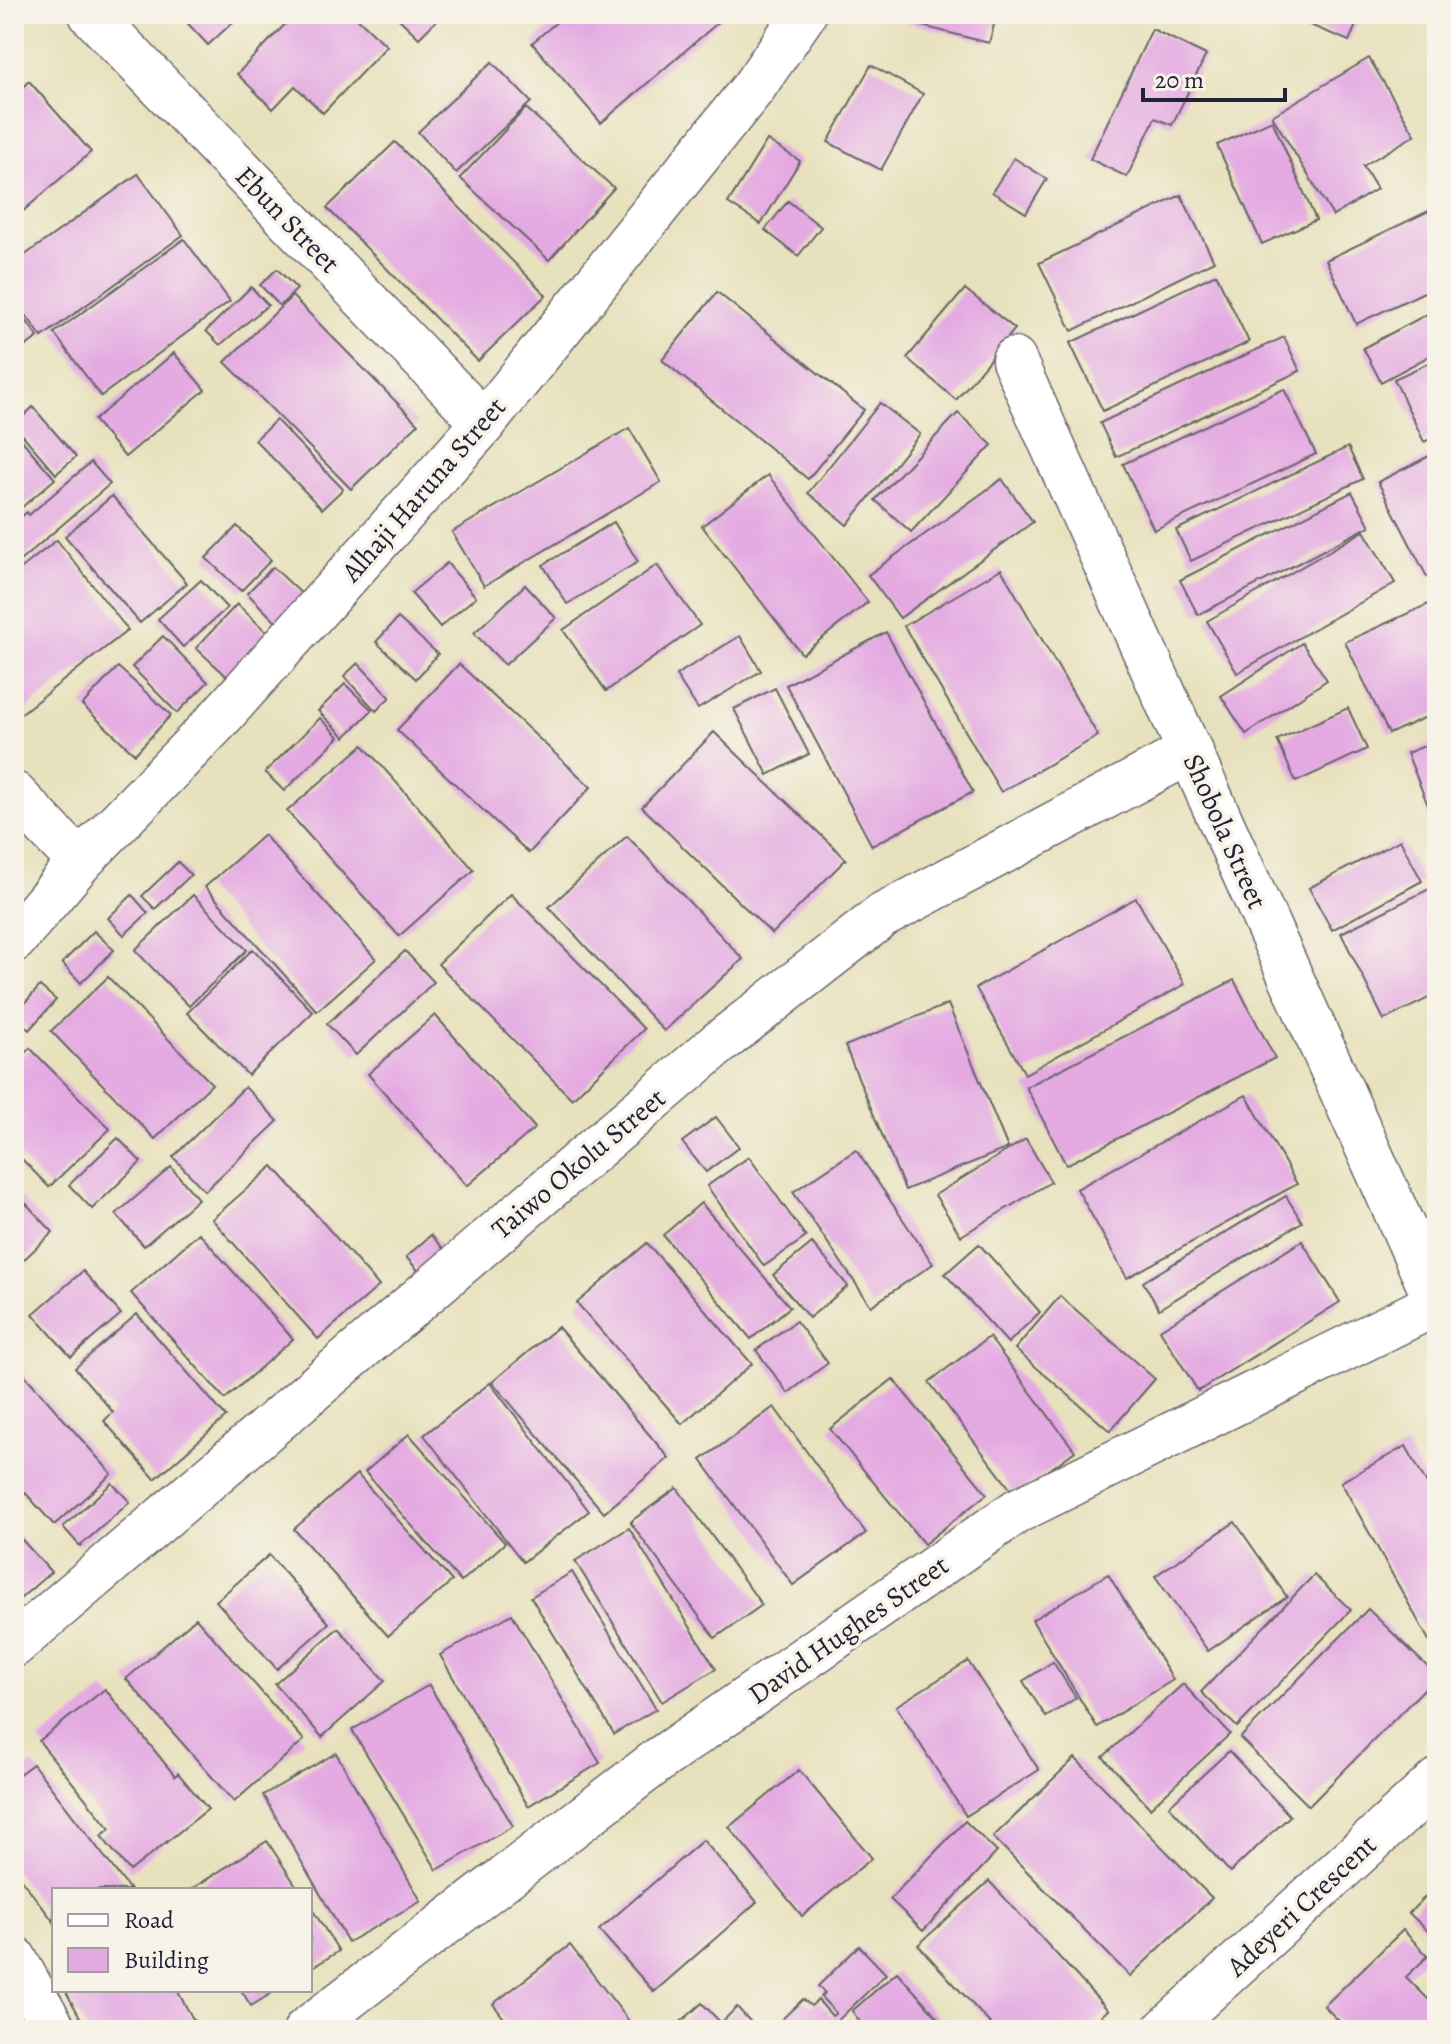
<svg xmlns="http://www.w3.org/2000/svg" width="1451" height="2044" viewBox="0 0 1451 2044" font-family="Alegreya,serif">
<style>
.building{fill:#e4aae2}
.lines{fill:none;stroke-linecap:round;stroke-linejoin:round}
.minor-casing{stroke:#676568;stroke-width:47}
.minor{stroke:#fff;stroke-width:44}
.labels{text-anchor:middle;stroke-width:7;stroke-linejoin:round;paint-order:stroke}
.street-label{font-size:28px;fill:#22223b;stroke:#f7f3e8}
</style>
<rect width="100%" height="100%" fill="#f7f3e8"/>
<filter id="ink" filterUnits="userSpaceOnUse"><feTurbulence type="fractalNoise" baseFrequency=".0125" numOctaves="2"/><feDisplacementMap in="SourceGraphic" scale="16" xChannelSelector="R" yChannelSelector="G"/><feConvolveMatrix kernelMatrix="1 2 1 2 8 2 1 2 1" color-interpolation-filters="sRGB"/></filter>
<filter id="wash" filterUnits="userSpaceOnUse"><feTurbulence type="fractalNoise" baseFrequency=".006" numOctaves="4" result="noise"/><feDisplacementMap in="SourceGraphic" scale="32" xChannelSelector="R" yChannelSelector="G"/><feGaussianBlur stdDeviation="1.8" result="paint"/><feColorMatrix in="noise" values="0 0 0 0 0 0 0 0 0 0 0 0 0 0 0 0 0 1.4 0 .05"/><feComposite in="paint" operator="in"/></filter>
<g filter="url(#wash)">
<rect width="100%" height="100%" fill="#e8e1bd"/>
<g id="blocks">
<g class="building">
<polygon points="179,14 242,14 208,45"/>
<polygon points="295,14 353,14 387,46 323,113 295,86 273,109 237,74"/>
<polygon points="394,14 443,14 419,38"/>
<polygon points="566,14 728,14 601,123 532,43"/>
<polygon points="900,14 997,14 989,43 899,20"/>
<polygon points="1309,14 1361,14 1349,41 1305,23"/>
<polygon points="1152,29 1206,55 1172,125 1155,118 1127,177 1090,159"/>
<polygon points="1369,58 1415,135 1363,166 1377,189 1333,216 1272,116"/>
<polygon points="492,62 531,102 456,173 418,132"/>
<polygon points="871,65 923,94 881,170 828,142"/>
<polygon points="29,81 91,152 14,219 14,95"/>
<polygon points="526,108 614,188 549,260 460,178"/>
<polygon points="1272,120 1316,220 1262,244 1217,145"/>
<polygon points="767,140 800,161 761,224 728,203"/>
<polygon points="395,142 546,295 478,361 327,208"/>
<polygon points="1014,158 1047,179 1026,213 992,192"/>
<polygon points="138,174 183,235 42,337 14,299 14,263"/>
<polygon points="1181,195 1214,261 1072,331 1039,263"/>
<polygon points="788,201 821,227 798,256 765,230"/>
<polygon points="1437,207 1437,286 1356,324 1326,260"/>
<polygon points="184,239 230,301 101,396 54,333"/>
<polygon points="277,269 297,289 280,306 260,285"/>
<polygon points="1216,274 1249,342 1103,411 1070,343"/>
<polygon points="251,287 268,305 220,345 206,331"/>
<polygon points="965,289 1015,329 956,400 907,358"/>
<polygon points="717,292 864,410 808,479 662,360"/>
<polygon points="292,296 418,424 351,489 225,362"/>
<polygon points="14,304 38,337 14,355"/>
<polygon points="1437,309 1437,352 1381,382 1363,348"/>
<polygon points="1284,337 1300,371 1116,457 1100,423"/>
<polygon points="174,353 205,390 125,457 94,420"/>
<polygon points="1437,359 1437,436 1424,442 1394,379"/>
<polygon points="1284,389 1316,454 1154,530 1123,464"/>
<polygon points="880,403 920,434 847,525 808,493"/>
<polygon points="33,407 76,457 56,474 14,425"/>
<polygon points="958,413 992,445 911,532 875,500"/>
<polygon points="276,420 343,489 322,509 255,440"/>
<polygon points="629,428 661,482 484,586 452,532"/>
<polygon points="14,431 55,479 14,514"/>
<polygon points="1348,447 1363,479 1191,561 1176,530"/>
<polygon points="1437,452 1437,572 1427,577 1378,482"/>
<polygon points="91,462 110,484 14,566 14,523 27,512 29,515"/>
<polygon points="768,475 868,602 802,654 702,526"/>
<polygon points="1002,479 1033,522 900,618 868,575"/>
<polygon points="1352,492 1370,526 1198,615 1180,580"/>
<polygon points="112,496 187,583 140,623 65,536"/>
<polygon points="614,522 638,562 567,604 543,565"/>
<polygon points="237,526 271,560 241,591 206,558"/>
<polygon points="1364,531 1395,583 1237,673 1207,621"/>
<polygon points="57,540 128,630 14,719 14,574"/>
<polygon points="447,563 476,597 440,627 411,593"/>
<polygon points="657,565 700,625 606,691 563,630"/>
<polygon points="273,567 304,596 277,623 247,593"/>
<polygon points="1001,569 1098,736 1001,792 904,626"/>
<polygon points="201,580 227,608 183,647 158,619"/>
<polygon points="525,585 556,618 505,665 474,633"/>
<polygon points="1435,601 1437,712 1389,734 1345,642"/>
<polygon points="237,604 273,638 232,681 196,648"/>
<polygon points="398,618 438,654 416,679 376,642"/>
<polygon points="886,632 973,792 872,846 786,685"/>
<polygon points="163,636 208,682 177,713 132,667"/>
<polygon points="740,636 761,671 698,709 676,675"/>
<polygon points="1302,643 1327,680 1246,734 1221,696"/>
<polygon points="358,663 390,697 376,711 344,676"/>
<polygon points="459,664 591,787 529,853 397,730"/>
<polygon points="118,667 171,715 135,754 82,705"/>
<polygon points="345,684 372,710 345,737 318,711"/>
<polygon points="775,688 809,754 768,775 734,709"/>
<polygon points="1348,708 1367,749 1296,782 1277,740"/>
<polygon points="320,718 339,737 284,791 265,772"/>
<polygon points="714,732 846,859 772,934 642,807"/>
<polygon points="1437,741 1437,828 1407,753"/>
<polygon points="363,745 474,870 399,936 287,811"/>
<polygon points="264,835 376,959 317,1011 205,887"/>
<polygon points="627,836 743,959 664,1031 549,907"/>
<polygon points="1400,840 1422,881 1332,930 1309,888"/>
<polygon points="178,862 191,875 155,909 142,896"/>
<polygon points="1437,885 1437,994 1384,1020 1341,933"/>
<polygon points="511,894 644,1029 572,1099 438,964"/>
<polygon points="132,895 148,913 124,935 108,918"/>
<polygon points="193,895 247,950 189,1006 135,950"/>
<polygon points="1136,898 1185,984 1025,1074 976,988"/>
<polygon points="94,931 114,950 81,983 62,963"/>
<polygon points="253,949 313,1012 248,1075 187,1013"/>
<polygon points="405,951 434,982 356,1055 327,1024"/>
<polygon points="108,977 212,1084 155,1139 51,1031"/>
<polygon points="1234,980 1275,1058 1066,1165 1026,1087"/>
<polygon points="40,986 56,1000 29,1030 14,1015"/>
<polygon points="948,1004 1008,1148 905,1190 845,1046"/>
<polygon points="435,1015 535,1128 467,1186 368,1074"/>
<polygon points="30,1048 110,1129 49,1187 14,1151 14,1063"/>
<polygon points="245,1087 278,1121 205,1191 173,1157"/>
<polygon points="1246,1095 1297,1184 1127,1278 1077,1189"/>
<polygon points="716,1117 739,1147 706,1172 682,1142"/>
<polygon points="118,1138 141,1162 92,1209 69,1185"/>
<polygon points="1026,1139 1051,1182 961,1236 935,1195"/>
<polygon points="856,1150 933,1264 871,1306 793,1192"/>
<polygon points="749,1157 806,1237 764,1266 707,1186"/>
<polygon points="273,1166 379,1286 318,1339 212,1219"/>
<polygon points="171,1167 198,1199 144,1246 116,1214"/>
<polygon points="14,1191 53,1232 14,1269"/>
<polygon points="1286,1196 1302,1222 1159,1309 1143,1282"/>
<polygon points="701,1203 790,1307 751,1339 663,1235"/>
<polygon points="199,1233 293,1339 225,1399 131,1293"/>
<polygon points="431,1235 449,1255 424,1277 406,1257"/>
<polygon points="1302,1241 1340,1302 1198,1391 1160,1330"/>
<polygon points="647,1243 752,1364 682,1424 577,1303"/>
<polygon points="812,1243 848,1286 809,1318 773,1275"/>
<polygon points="979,1244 1040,1312 1008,1343 945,1274"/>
<polygon points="83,1271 121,1314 71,1357 33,1314"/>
<polygon points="1060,1296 1155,1379 1110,1431 1015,1349"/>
<polygon points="137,1314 226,1417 155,1479 104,1421 113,1412 75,1368"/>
<polygon points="796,1321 828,1363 788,1393 756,1350"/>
<polygon points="558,1327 669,1458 604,1513 492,1382"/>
<polygon points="989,1337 1075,1451 1015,1495 929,1382"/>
<polygon points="14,1363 112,1474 54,1525 14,1480"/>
<polygon points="893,1379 987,1494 924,1544 830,1429"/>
<polygon points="490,1383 589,1511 523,1562 424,1435"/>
<polygon points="774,1407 866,1533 793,1585 701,1460"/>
<polygon points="409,1434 505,1543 461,1582 365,1472"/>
<polygon points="1406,1446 1437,1502 1437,1641 1431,1644 1341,1482"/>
<polygon points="357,1474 452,1581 388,1636 294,1529"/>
<polygon points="112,1483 130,1502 80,1546 63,1527"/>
<polygon points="677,1488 762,1605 715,1638 630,1522"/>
<polygon points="1235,1522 1287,1597 1208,1651 1155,1576"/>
<polygon points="629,1528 716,1669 662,1702 575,1561"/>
<polygon points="14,1531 51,1572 14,1604"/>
<polygon points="269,1555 329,1623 277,1669 216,1601"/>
<polygon points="572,1572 656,1709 614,1734 531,1597"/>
<polygon points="1108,1574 1173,1680 1097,1727 1032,1620"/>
<polygon points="1314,1575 1351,1610 1237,1727 1201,1692"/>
<polygon points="1368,1609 1437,1676 1309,1806 1240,1738"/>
<polygon points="512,1614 600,1763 528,1806 440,1655"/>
<polygon points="196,1618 304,1740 234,1802 126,1679"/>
<polygon points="338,1628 385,1681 322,1737 275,1684"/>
<polygon points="968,1661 1039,1770 966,1816 896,1706"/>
<polygon points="1053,1662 1076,1698 1046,1717 1023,1681"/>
<polygon points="1183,1684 1230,1734 1150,1808 1103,1757"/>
<polygon points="429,1685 513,1826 437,1870 352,1730"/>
<polygon points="105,1689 175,1776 178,1773 208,1809 130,1871 101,1836 110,1829 39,1741"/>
<polygon points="1229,1751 1290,1816 1230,1872 1169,1806"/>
<polygon points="336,1753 421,1901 348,1942 263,1795"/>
<polygon points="1075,1758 1212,1898 1130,1976 993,1837"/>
<polygon points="33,1764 130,1890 54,1890 54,1922 14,1870 14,1778"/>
<polygon points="799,1770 872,1858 802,1916 729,1827"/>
<polygon points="965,1821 997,1852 923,1931 890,1899"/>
<polygon points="703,1840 757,1902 654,1992 599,1930"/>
<polygon points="267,1841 299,1890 190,1890"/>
<polygon points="989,1881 1108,2010 1086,2030 996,2030 918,1945"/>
<polygon points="1437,1885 1437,1940 1409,1913"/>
<polygon points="310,1906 339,1951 310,1969"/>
<polygon points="1403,1930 1428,1956 1406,1977 1437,2008 1437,2030 1348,2030 1324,2006"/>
<polygon points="570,1945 636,2030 513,2030 493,2004"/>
<polygon points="859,1946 886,1974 828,2030 785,2030 778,2023 803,1999 811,2006 818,2000 832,2016 836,2013 821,1997 825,1993 818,1986"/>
<polygon points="897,1972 949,2030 866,2030 852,2011"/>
<polygon points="65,1990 177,1990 199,2030 87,2030"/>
<polygon points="241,1990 277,1990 251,2006"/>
<polygon points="702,2003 721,2023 737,2007 758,2030 672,2030"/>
</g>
</g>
</g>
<g filter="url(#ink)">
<use href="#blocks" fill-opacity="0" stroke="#676568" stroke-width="2"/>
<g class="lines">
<defs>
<g id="minor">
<polyline points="91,14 484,423"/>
<polyline points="1014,360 1437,1303"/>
<polyline points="14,794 80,862"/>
<polyline points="14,940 80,862 215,723 484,423 753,88 804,14"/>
<polyline points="14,1645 719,1043 882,916 1191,751"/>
<polyline points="14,1958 54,2030"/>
<polyline points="306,2030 660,1759 1017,1511 1437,1303"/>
<polyline points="1165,2030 1437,1781"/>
</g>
</defs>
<use href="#minor" class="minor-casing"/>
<use href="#minor" class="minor"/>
</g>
</g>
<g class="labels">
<g class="street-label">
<text transform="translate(288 219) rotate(46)" y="10">Ebun Street</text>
<text transform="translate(423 489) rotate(-49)" y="10">Alhaji Haruna Street</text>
<text transform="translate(1226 831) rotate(66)" y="10">Shobola Street</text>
<text transform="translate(578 1163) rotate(-40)" y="10">Taiwo Okolu Street</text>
<text transform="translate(848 1629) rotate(-35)" y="10">David Hughes Street</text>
<text transform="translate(1301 1905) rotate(-43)" y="10">Adeyeri Crescent</text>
</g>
</g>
<rect width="1451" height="2044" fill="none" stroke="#f7f3e8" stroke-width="48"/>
<rect x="52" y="1888" width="260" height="104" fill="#f7f3e8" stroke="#a29fa3" stroke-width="2"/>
<rect x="68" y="1914" width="40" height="12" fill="#ffffff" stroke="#a29fa3" stroke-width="2"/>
<text x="124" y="1928" font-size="24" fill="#22223b">Road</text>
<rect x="68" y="1948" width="40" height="24" fill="#e4aae2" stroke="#a29fa3" stroke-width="2"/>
<text x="124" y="1968" font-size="24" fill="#22223b">Building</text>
<path d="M1143 88v12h142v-12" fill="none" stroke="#22223b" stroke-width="4"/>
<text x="1155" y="88" font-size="24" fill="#22223b" stroke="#f7f3e8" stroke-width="6" paint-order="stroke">20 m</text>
</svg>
